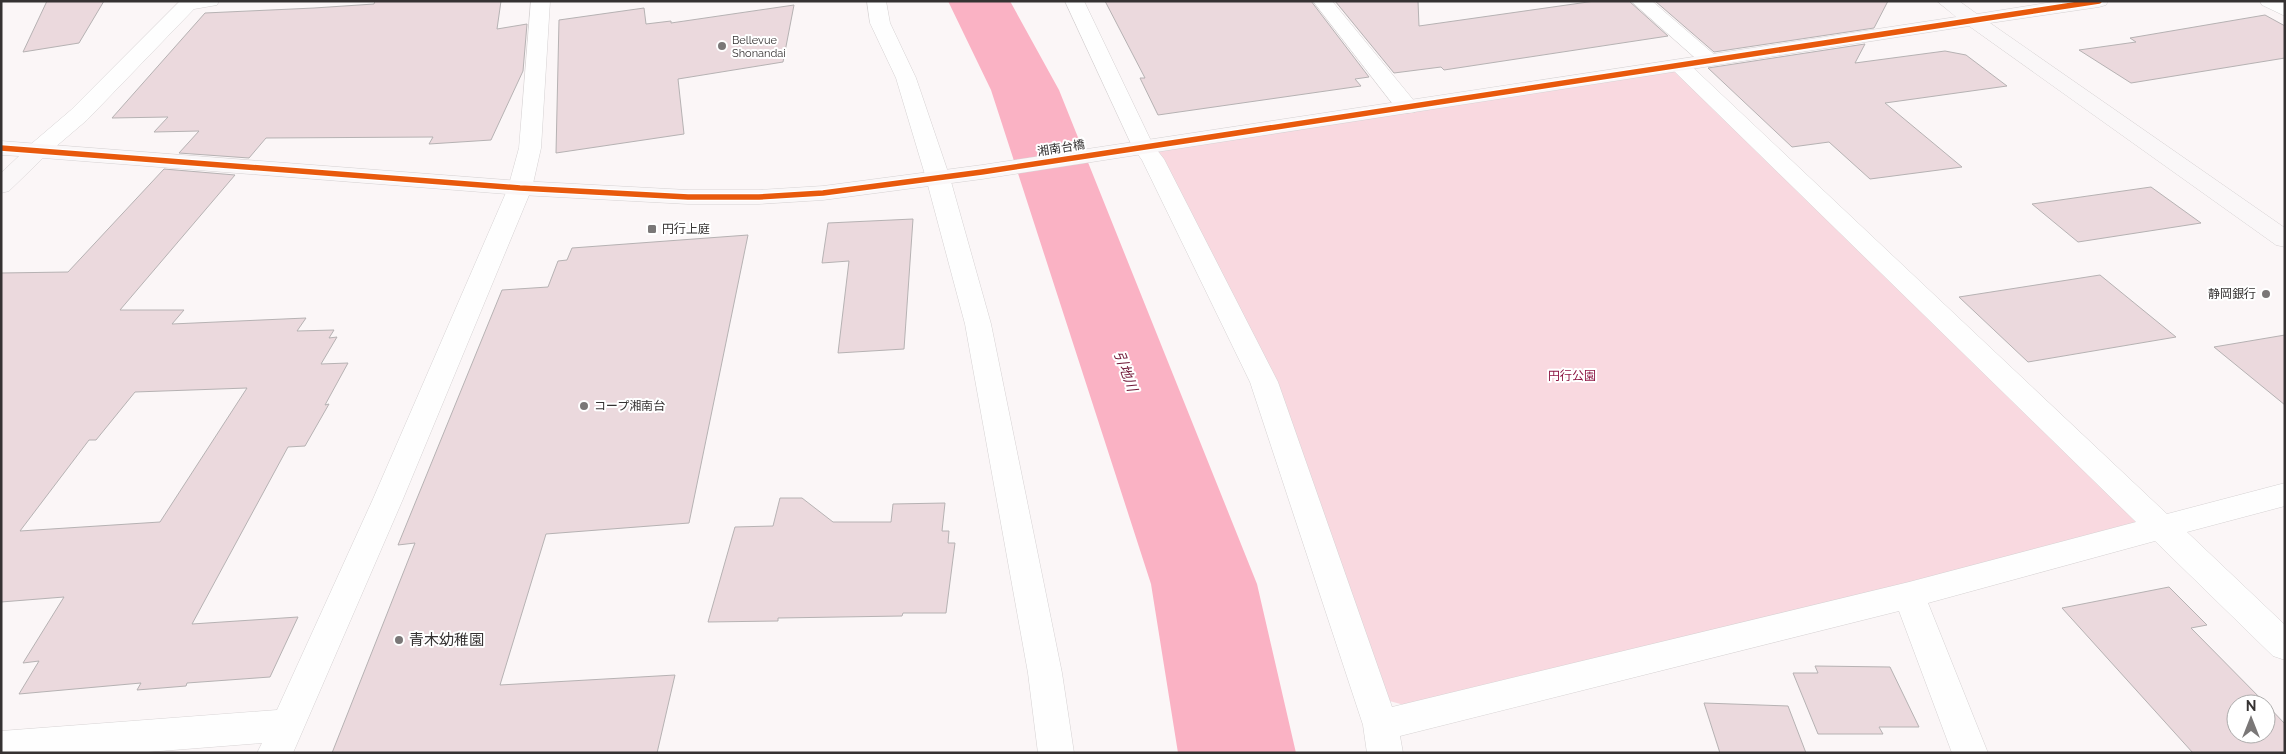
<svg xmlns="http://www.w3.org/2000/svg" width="2286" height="754" viewBox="0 0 2286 754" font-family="Raleway,'Noto Sans JP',sans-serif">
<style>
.green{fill:#f9d9e0}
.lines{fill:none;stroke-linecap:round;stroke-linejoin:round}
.river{fill:#fab2c4;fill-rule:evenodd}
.building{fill:#ebd9dd;stroke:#b6b2b3;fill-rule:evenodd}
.street-casing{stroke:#d6d2d3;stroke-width:1}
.secondary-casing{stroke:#d6d2d3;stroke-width:1}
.street{fill:#fefefe;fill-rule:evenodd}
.secondary{fill:#faf7f8;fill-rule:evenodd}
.cycleway-casing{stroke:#fff;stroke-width:8}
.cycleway{stroke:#e8590c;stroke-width:5.5}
.poi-dot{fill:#7a7777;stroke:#fff;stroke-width:2}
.labels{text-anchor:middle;stroke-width:4;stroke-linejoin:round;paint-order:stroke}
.far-poi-label{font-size:11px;fill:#353232;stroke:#fff;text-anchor:start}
.street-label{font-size:12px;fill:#353232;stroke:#fff}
.poi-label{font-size:12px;fill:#353232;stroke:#fff;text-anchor:start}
.park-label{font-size:12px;fill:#8d1744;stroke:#fff}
.water-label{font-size:14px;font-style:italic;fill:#6f1736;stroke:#fff}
.near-poi-label{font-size:15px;fill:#353232;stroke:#fff;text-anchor:start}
</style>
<rect width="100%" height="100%" fill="#fbf6f7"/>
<polygon class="green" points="1680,66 2161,526 1430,712 1371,696 1293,465 1153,159 1164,143"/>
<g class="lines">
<polygon class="river" points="948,1 1010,1 1059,90 1257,584 1296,753 1178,753 1151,584 991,90"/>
</g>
<g class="building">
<polygon points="47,1 104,1 79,43 23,52"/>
<polygon points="375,1 501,1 497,29 527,24 523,71 491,140 429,144 433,137 266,138 249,158 179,153 199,131 154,132 168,117 112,118 205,13 314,8 374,4"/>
<polygon points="1105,1 1311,1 1369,77 1355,79 1361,86 1158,115 1140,78 1145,78"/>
<polygon points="1335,1 1418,1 1419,26 1595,1 1629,1 1668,36 1444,70 1441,67 1394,73"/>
<polygon points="1655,1 1888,1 1874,28 1714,52"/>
<polygon points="794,5 783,62 678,79 684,134 556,153 559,20 644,8 646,24 671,21 671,23"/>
<polygon points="2265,15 2285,26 2285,58 2131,83 2079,50 2136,42 2130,38"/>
<polygon points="1865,44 1855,63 1945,51 1966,55 2007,86 1885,103 1962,167 1870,179 1829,142 1792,147 1708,68"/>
<path d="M164,169l71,6 -115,135h64l-12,14 134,-6 -9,13 37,-1 -5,8 8,-1 -16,27 27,-1 -23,42 4,-1 -24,42 -17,1 -96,177 106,-7 -28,60 -83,6 -1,3 -49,4 4,-7 -122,11 20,-33 -16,2 41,-66 -63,5v-329l67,-1zM247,388l-87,134 -140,9 69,-91h7l39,-48z"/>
<polygon points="2151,187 2201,223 2078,242 2032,204"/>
<polygon points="913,219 904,349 838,353 849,261 822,263 828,223"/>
<polygon points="748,235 689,523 546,534 500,685 675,675 657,753 332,753 415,543 398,545 502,290 548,287 558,261 567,260 572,248"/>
<polygon points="2100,275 2176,337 2028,362 1959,297"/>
<polygon points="2285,335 2285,405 2214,347"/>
<polygon points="780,498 802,498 833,522 891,522 893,504 945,503 942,531 949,531 948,543 955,543 946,613 903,613 902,616 778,618 778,621 708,622 735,527 773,526"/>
<polygon points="2169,587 2207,625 2191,628 2266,704 2236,704 2236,734 2266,734 2266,704 2285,724 2285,753 2193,753 2062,608"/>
<polygon points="1815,666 1890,667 1919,727 1879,727 1883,734 1818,734 1793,673 1818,673"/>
<polygon points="1704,703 1788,706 1806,753 1720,753"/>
</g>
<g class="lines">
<defs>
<g id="street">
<polygon points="180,1 219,1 217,5 194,9 87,120 46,155 38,157 30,155 27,150 30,145 71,110"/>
<polygon points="531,1 550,1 541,148 532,188 403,499 293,753 257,753 262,743 135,753 1,753 1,731 277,710 373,499 508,188 519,148"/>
<polygon points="867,1 886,1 890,23 916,78 950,178 991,324 1062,673 1074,753 1038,753 1028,673 965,324 926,178 896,78 870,23"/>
<polygon points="1065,1 1084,1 1153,145 1164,159 1278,382 1392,707 1909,582 2136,522 1673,70 1670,66 1673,62 1680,60 1687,62 2167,514 2285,483 2285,506 2187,532 2285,625 2285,660 2273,656 2155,541 1928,603 1988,753 1952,753 1899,611 1400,736 1403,753 1367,753 1363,725 1250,382 1142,160 1132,146"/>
<polygon points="1313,1 1332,1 1415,102 1418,107 1415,112 1407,113 1399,112"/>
<polygon points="1631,1 1652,1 1716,56 1719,60 1716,64 1709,66 1702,64"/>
<polygon points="2260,1 2285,2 2285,16 2262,5"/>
</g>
<polygon id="secondary" points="1937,1 1959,1 1977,14 2059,1 2108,1 2106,5 2099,7 1990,23 2285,228 2285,247 2276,245 1969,26 982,179 823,200 759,204 688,204 520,195 43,158 9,191 1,193 1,173 19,156 1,155 1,141 520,181 688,190 759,190 823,186 982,165 1956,17"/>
</defs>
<use href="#street" class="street-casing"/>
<use href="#secondary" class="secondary-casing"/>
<use href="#street" class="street"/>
<use href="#secondary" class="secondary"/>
<defs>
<polyline id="cycleway" points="1,148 520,188 688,197 759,197 823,193 982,172 2099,1"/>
</defs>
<use href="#cycleway" class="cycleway-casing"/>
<use href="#cycleway" class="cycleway"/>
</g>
<g class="poi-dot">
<circle cx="722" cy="46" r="5"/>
<rect x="647" y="224" width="10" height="10" rx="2.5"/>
<circle cx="2266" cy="294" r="5"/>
<circle cx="584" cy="406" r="5"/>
<circle cx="399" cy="640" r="5"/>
</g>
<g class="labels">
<g class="far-poi-label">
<text x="732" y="44">Bellevue<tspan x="732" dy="13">Shonandai</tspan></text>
</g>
<g class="street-label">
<text transform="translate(1061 148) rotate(-9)" y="4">湘南台橋</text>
</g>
<g class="poi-label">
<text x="662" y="233">円行上庭</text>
<text x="2256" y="298" text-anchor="end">静岡銀行</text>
<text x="594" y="410">コープ湘南台</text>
</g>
<g class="park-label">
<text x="1572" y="380">円行公園</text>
</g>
<g class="water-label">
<text transform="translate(1126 371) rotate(70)" y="5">引地川</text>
</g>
<g class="near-poi-label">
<text x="409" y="645">青木幼稚園</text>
</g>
</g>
<rect width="2286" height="754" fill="none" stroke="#353232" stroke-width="5"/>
<g transform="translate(2251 719)"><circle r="24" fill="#ffffff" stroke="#aeadad"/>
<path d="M0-4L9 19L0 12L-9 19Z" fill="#7a7777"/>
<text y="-8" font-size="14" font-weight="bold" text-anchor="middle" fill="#353232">N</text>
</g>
</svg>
